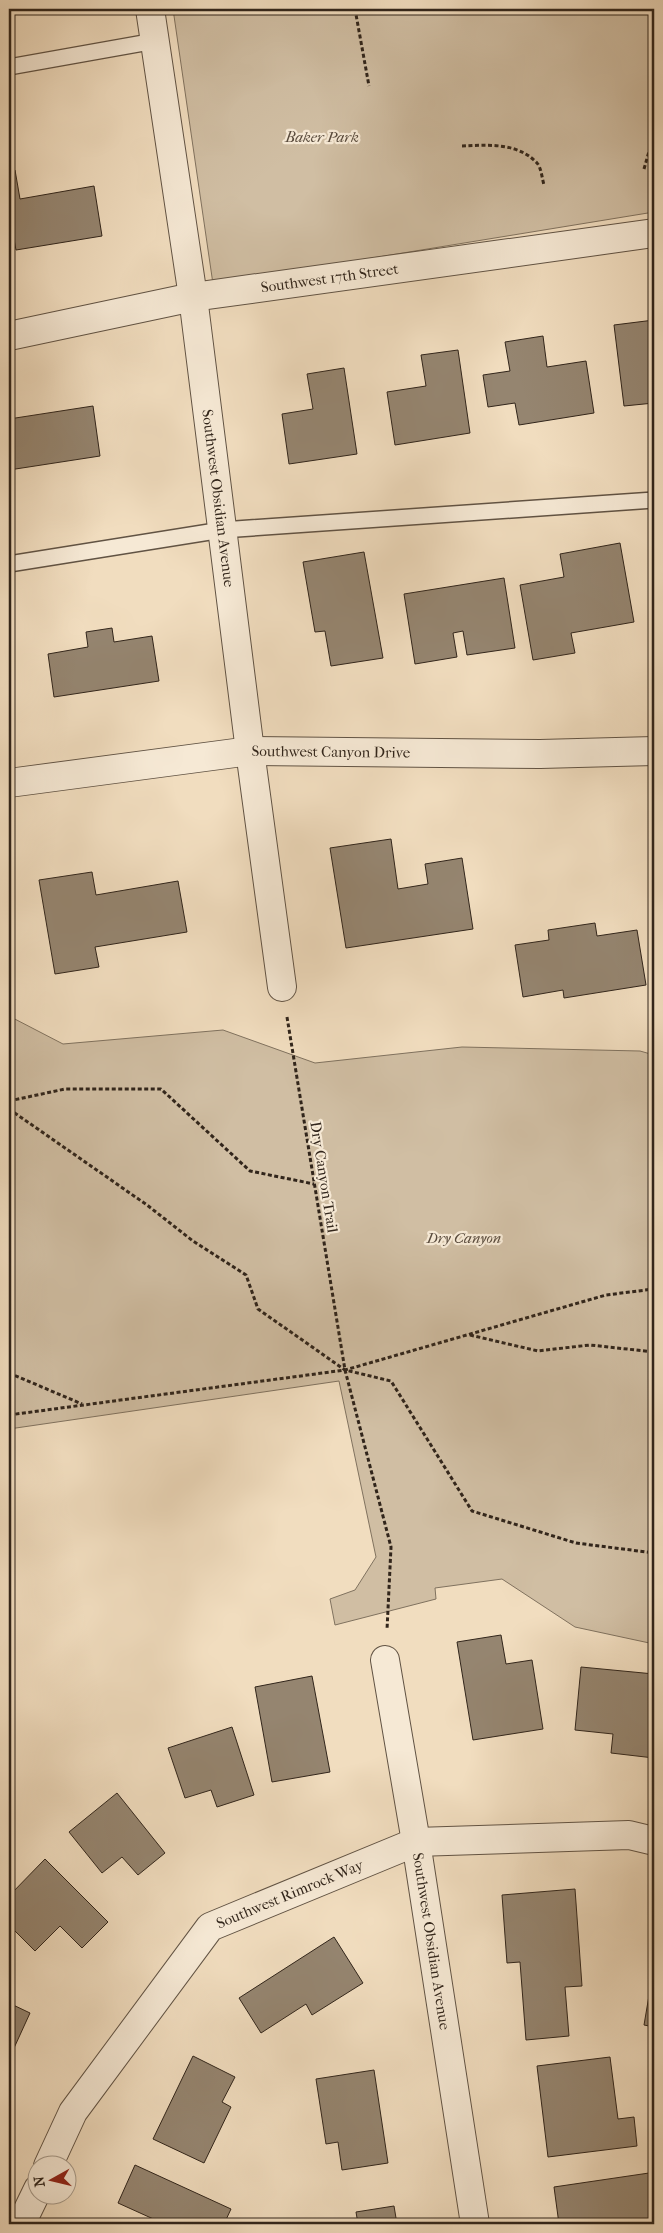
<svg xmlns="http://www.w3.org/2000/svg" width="663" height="2233" viewBox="0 0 663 2233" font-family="'IM FELL French Canon',serif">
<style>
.green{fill:#d0bea3;stroke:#80725f}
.building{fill:#958570;stroke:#31251b}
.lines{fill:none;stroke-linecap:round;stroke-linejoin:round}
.lane-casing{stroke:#615344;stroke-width:18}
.street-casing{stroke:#615344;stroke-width:30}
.path{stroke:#31251b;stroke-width:3;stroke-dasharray:4 2.5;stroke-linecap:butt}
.lane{stroke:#f6e9d5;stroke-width:15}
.street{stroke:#f6e9d5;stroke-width:28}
.labels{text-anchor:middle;stroke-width:4.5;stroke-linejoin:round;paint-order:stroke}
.park-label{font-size:15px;font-style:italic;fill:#594b3d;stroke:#f6e9d5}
.street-label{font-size:15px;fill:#31251b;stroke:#f6e9d5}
</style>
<rect width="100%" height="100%" fill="#f1ddbf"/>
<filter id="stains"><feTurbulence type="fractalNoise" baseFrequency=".004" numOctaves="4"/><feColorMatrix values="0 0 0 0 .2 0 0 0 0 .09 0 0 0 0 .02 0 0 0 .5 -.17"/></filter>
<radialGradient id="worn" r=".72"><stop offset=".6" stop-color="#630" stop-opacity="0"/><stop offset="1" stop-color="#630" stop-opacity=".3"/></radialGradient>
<g class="green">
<polygon points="173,9 654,9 654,212 213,284"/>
<polygon points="9,1016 63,1044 223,1030 315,1063 462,1047 640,1051 654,1055 654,1644 575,1627 502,1579 435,1588 436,1599 335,1625 330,1599 355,1590 376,1557 339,1381 9,1429"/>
</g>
<g class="building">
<polygon points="15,170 20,199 94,186 102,236 16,250 9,212 9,171"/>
<polygon points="654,320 654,403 624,406 614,325"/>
<polygon points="543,336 547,367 586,361 594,413 519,425 515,403 488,407 483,375 510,371 505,342"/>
<polygon points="458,350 470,433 395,445 387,392 426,386 421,355"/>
<polygon points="344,368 357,454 289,464 282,414 313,409 307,374"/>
<polygon points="93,406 100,456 9,470 9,419"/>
<polygon points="620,543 634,622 571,633 575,653 533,660 520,585 564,577 560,554"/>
<polygon points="364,552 383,658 331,666 325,631 315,632 303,562"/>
<polygon points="504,578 515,648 467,655 463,631 453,633 457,657 415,664 404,594"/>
<polygon points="654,582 654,653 649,583"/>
<polygon points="112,628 114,642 152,636 159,681 54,697 48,654 88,647 86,632"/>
<polygon points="391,839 398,889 428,884 425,864 462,858 473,929 346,948 330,848"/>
<polygon points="92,872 96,895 178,881 187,932 95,947 99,967 55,974 39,880"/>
<polygon points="595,923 597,936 637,930 646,985 564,998 563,990 523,997 515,945 549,940 548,930"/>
<polygon points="501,1635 506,1664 532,1660 543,1729 473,1740 457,1642"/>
<polygon points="581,1667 654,1674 654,1758 611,1753 613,1734 575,1730"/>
<polygon points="312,1676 330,1772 272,1782 255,1687"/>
<polygon points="232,1727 254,1795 217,1807 211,1790 185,1798 168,1748"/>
<polygon points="117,1793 165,1853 138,1875 122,1857 102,1873 69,1832"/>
<polygon points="45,1859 108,1922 82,1948 60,1926 35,1951 9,1925 9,1896"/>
<polygon points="575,1889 582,1986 565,1987 569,2036 526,2040 520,1962 507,1963 502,1895"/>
<polygon points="334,1937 363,1983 312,2015 306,2004 261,2033 239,1998"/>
<polygon points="654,1966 654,2027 644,2025"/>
<polygon points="9,2003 30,2013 9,2059"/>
<polygon points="193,2056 235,2077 222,2102 231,2107 204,2163 153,2139"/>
<polygon points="610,2057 618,2119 634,2117 637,2146 548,2157 537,2066"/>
<polygon points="374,2070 388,2163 342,2170 338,2142 326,2144 316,2079"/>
<polygon points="135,2165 231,2209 224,2224 159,2224 160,2222 118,2203"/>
<polygon points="649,2173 654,2207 654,2224 559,2224 554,2187"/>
<polygon points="394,2206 397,2224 358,2224 356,2212"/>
</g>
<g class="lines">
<defs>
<g id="lane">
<polyline points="9,67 155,41"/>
<polyline points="9,564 222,530 654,500"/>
</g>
<g id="street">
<path id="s1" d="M150,9l43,288 57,454 32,236"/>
<path id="s2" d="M9,336l184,-39 461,-64"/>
<path id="s3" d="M9,783l241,-32 290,3 114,-3"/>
<path id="s4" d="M385,1660l31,182 59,382"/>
<path id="s5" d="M48,2166l25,-54 137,-185 206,-85 213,-7 25,6"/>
<polyline points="21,2224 38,2189"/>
</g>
</defs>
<use href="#lane" class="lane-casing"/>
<use href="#street" class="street-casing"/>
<g class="path">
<polyline points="331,9 332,10 343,9"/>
<polyline points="355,9 369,86"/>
<polyline points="652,9 654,18"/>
<path d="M462,146c26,-1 55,-4 75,17 4,4 5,15 7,22"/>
<polyline points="644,169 654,134"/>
<polyline points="287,1017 345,1370 391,1547 387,1630"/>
<polyline points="9,1101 65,1089 161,1089 250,1171 314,1184"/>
<polyline points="9,1109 147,1205 193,1241 246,1275 258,1309 345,1370 391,1381 472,1511 576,1543 654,1553"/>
<polyline points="470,1335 538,1351 590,1345 654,1352"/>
<polyline points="9,1373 82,1404"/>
<polyline points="9,1415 345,1370 606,1295 654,1289"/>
</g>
<use href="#lane" class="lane"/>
<use href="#street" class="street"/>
</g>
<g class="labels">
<g class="park-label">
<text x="322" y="142">Baker Park</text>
<text x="464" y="1243">Dry Canyon</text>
</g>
<g class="street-label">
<text dy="5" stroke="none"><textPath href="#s2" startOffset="326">Southwest 17th Street</textPath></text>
<text dy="5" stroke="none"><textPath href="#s1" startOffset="494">Southwest Obsidian Avenue</textPath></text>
<text dy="5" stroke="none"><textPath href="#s3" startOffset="324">Southwest Canyon Drive</textPath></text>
<text transform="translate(324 1177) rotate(81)" y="5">Dry Canyon Trail</text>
<text dy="5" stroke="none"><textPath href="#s5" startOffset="376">Southwest Rimrock Way</textPath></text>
<text dy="5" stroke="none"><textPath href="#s4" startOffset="285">Southwest Obsidian Avenue</textPath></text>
</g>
</g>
<rect width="663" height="2233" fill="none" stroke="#f1ddbf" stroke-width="30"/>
<rect x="10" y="10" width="643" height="2213" fill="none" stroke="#31251b" stroke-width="2.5"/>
<rect x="15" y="15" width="633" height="2203" fill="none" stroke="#31251b"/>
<g transform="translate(52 2180) rotate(262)"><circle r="24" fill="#f6e9d5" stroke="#a79b8b"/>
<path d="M0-4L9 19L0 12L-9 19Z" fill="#8f2418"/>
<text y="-8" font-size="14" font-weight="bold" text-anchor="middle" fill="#31251b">N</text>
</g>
<rect width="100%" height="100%" filter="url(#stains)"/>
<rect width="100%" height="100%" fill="url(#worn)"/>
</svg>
